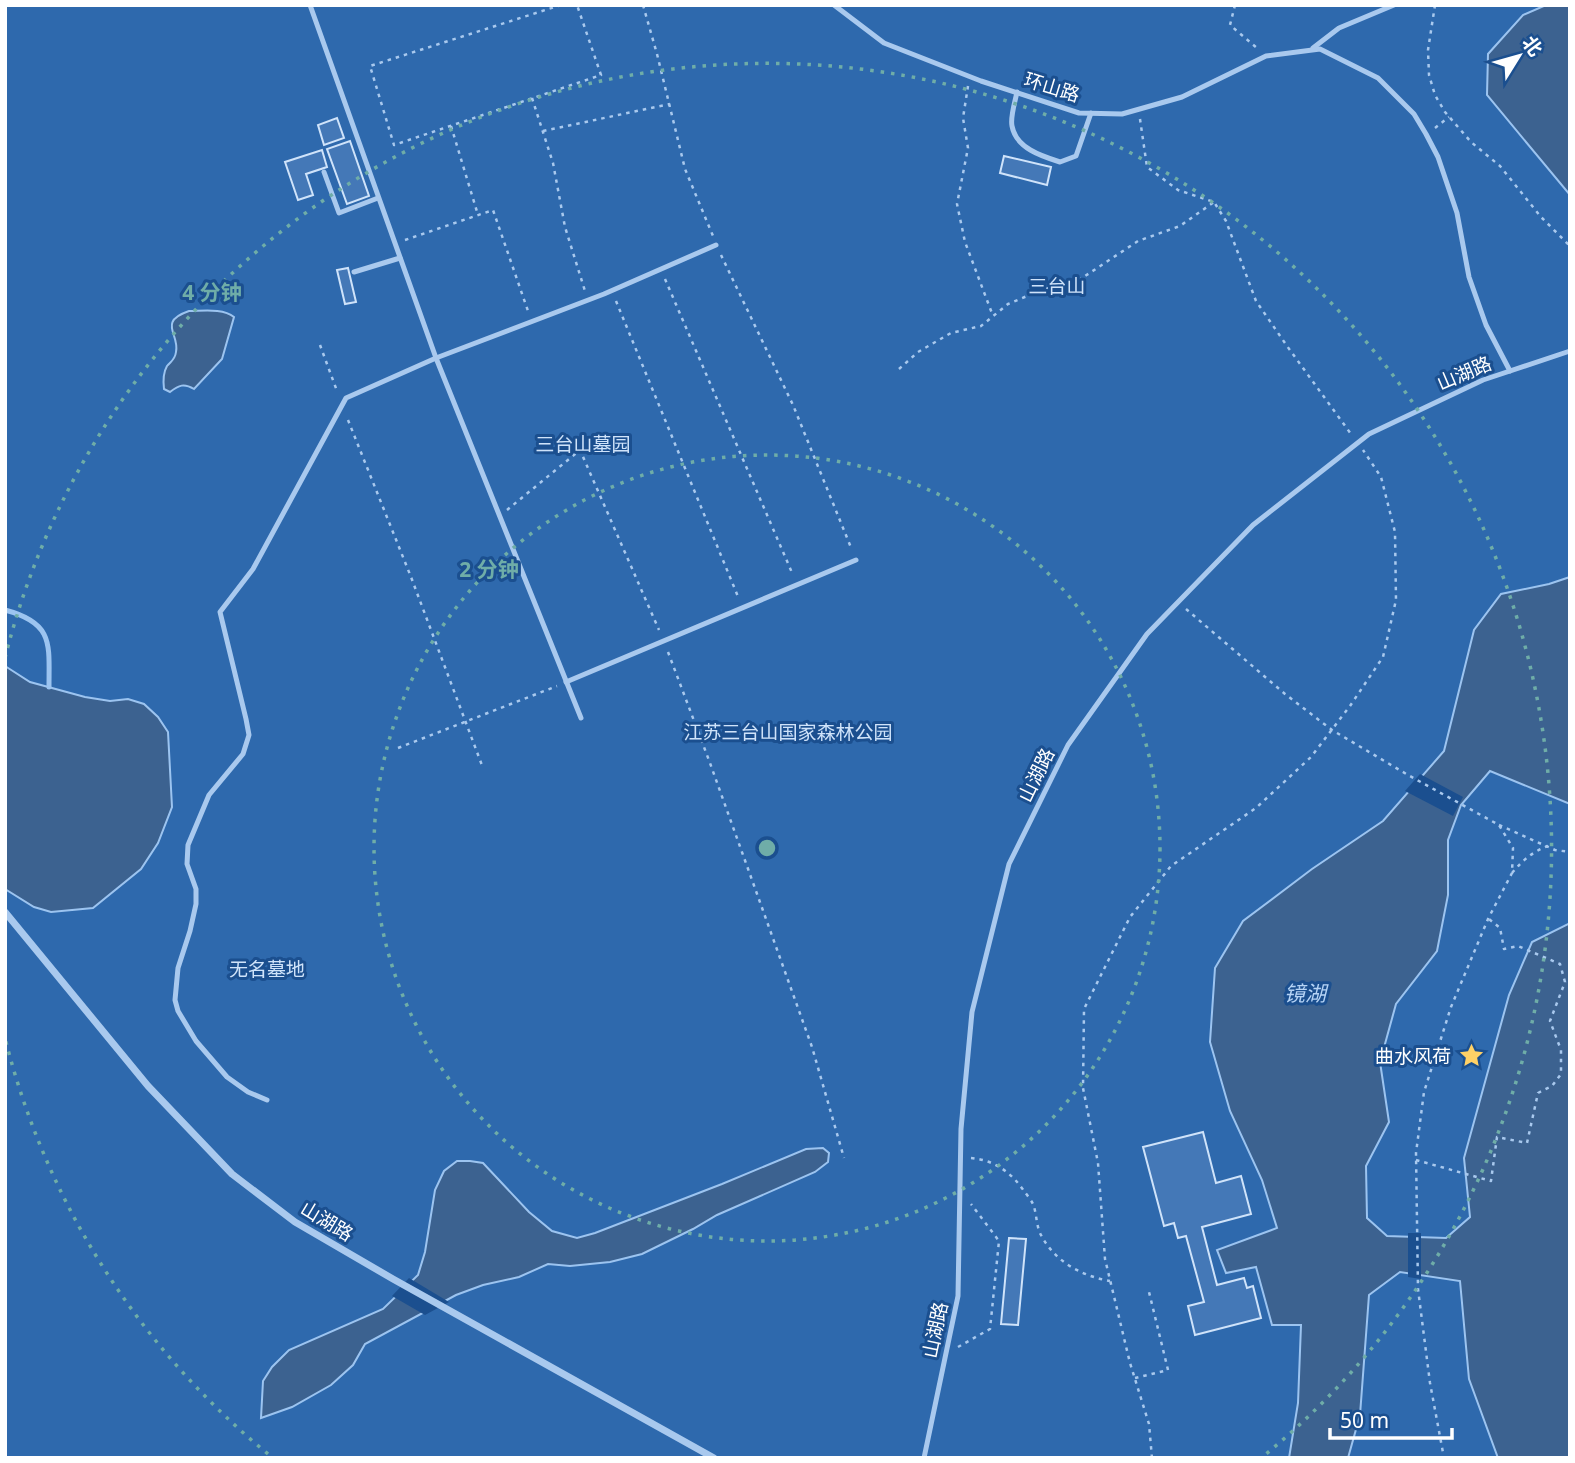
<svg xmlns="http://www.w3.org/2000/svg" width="1575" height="1463" viewBox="0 0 1575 1463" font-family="'Noto Sans','Noto Sans SC',sans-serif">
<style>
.green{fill:#2e69ad}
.water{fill:#3c6290;stroke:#9cc4f0;stroke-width:2}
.pier{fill:#1b4f8f}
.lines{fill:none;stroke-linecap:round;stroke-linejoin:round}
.stream{stroke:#9cc4f0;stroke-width:5}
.building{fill:#4478b7;stroke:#cfe3fa;stroke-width:2}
.path{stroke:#a9c9ee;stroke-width:2.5;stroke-dasharray:3.5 5;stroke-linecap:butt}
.service{stroke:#a9c9ee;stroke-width:5}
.minor{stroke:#a9c9ee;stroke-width:7}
.ring{fill:none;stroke:#6fada8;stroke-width:3.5;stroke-dasharray:3.5 7}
.labels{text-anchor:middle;stroke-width:6;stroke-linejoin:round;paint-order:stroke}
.street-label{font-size:19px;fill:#fff;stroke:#1b4f8f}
.park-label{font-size:19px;fill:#cfe3fa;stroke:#1b4f8f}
.poi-label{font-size:19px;fill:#fff;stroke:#1b4f8f;text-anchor:end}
.water-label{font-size:21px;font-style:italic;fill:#b5d3f5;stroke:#1b4f8f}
.centre{fill:#6fada8;stroke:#1b4f8f;stroke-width:3.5}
.ring-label{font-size:21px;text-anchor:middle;font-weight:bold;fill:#6fada8;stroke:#1b4f8f;stroke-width:6;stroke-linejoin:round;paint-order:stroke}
</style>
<rect width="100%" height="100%" fill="#1b4f8f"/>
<rect class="green" x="5" y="5" width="1565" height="1453"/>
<g class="water">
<polygon points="1546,5 1570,5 1570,195 1487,95 1488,54 1523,15"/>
<path d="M189,311c14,0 34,-3 45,6l-12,42 -28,30c-10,-6 -15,-4 -24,3l-6,-3c-1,-8 -1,-16 3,-23 4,-5 8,-6 9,-14 4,-18 -19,-30 13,-41z"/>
<polygon points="1570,577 1570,804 1490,771 1461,805 1448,840 1448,895 1437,951 1396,1004 1380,1062 1389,1122 1366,1166 1367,1218 1387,1236 1446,1238 1470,1217 1464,1158 1509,995 1532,942 1570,923 1570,1458 1498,1458 1469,1379 1460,1281 1400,1272 1369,1295 1360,1415 1348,1458 1289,1458 1298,1403 1301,1325 1272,1325 1256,1267 1226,1273 1217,1250 1277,1228 1262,1180 1230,1111 1210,1042 1215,968 1243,921 1312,869 1383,821 1444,751 1474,630 1501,594 1549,584"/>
<polygon points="5,666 30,682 85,697 110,701 128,699 144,704 158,717 168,732 172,807 158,843 141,869 93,908 51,912 34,907 5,889"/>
<polygon points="823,1148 829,1153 828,1162 815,1172 717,1215 693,1229 642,1254 610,1262 570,1266 548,1264 519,1277 483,1285 456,1295 365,1344 353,1365 331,1385 292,1407 261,1418 263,1381 272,1367 289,1350 383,1309 418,1275 425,1252 435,1190 444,1171 457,1161 470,1161 483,1163 529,1212 552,1231 577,1238 595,1233 722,1184 806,1149"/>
</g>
<g class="pier">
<polygon points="1420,774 1463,797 1453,816 1405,791"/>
<polygon points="1408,1233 1421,1233 1421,1279 1408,1277"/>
<polygon points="409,1278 449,1302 425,1315 392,1296"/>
</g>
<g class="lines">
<path class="stream" d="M5,610c49,13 44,34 44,77"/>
</g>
<g class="building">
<polygon points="337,118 344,138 324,145 318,125"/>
<polygon points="350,141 369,196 347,204 327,149"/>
<polygon points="322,150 327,167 306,174 313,195 298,200 285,162"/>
<polygon points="1004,156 1051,167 1047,185 1000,173"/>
<polygon points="348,268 356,302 345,304 337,270"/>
<polygon points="1203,1132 1216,1183 1241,1176 1251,1214 1202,1227 1217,1285 1244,1278 1247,1288 1253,1286 1261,1318 1195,1335 1188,1306 1204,1302 1186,1236 1178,1238 1174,1223 1164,1226 1143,1147"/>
<polygon points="1009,1238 1026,1239 1018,1325 1001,1324"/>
</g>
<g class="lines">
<g class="path">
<polyline points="561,5 370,66 394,145 601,75 577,5"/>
<polyline points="643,5 657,54 685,169 713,236"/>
<polyline points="1235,5 1230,25 1257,48"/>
<polyline points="1435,5 1428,50 1429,75 1435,95 1445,112 1471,142 1500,166 1541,217 1570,246"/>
<polyline points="968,86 963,118 968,148 957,204 965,242 993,316"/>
<polyline points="532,98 553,163 565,227 585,291"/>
<polyline points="1140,119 1147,167 1178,190 1214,202 1226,221 1256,301 1287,346 1351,434"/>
<polyline points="451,126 478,215"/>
<polyline points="1435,128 1449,117"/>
<polyline points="543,131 670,104"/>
<polyline points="405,240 493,210 528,311"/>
<polyline points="721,255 793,405 852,550"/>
<polyline points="665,279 793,575"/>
<polyline points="616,301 739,599"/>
<polyline points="320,345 337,391"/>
<polyline points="899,369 918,352 951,333 981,326 1008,304 1044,289 1073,284 1138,241 1180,226 1214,202"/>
<polyline points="348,420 411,577 483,768"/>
<polyline points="507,510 580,450 659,630"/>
<polyline points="1186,609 1285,694 1332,730 1408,775 1499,825 1513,848 1512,873 1488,919 1451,1007 1424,1092 1416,1153 1418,1289 1430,1383 1444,1458"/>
<polyline points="668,652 710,763 812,1047 844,1158"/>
<polyline points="398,748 557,686"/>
<polyline points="1499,825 1555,850 1570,852"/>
<path d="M1512,873c11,-13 20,-21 36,-27"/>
<path d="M971,1158c23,2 40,14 53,33 3,4 7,9 9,13 4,10 3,22 8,31 14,27 41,41 69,46"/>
<polyline points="1416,1160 1491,1181 1497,1137 1527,1143 1538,1093 1552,1086 1561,1074 1561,1050 1550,1021 1565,982 1560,964 1518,946 1504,949 1500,928 1489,919"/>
<polyline points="958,1347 990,1329 999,1241 971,1204"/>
<polyline points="1135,1378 1168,1370 1149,1292"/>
<polyline points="1152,1458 1149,1424 1130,1363 1105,1259 1098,1163 1083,1088 1084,1009 1130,917 1171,866 1256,808 1311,757 1350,706 1383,657 1396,600 1395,532 1381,477 1363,450"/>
</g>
<g class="service">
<polyline points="310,5 436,358 581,718"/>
<polyline points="834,5 884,43 981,81 1079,113 1122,114 1182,97 1266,56 1320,49 1378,78 1414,114 1426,134 1438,157 1457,213 1469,277 1486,325 1510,371"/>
<polyline points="1313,48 1339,28 1394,5"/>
<path d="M1017,92c-2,10 -7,25 -5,34 4,22 29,30 48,36l16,-6 15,-43"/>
<polyline points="324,172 339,213 378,198"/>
<polyline points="354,272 400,258"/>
<polyline points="566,682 856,560"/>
<polyline points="267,1100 248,1092 227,1077 196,1041 178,1011 175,1000 178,968 190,931 196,904 196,889 187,864 188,845 209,795 243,754 249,735 246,719 220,612 253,569 346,398 436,358 604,294 716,245"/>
<polyline points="924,1458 958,1296 961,1129 972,1012 1009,864 1068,745 1147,634 1253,525 1369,434 1483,380 1570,351"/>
</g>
<polyline class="minor" points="5,912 148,1086 232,1174 295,1222 393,1279 714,1458"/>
</g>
<g class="ring">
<circle cx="767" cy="848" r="393"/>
<path d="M268 1454A785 785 0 0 1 5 1038M5 658A785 785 0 1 1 1266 1454"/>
</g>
<defs>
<symbol id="sight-bare" viewBox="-9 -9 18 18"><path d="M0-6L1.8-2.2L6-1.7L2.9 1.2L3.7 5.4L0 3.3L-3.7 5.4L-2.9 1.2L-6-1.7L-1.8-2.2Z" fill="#ffd166" stroke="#1b4f8f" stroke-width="2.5" paint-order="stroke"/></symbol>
</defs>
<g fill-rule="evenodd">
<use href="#sight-bare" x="1454" y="1038" width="35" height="35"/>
</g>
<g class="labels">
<g class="street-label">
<text transform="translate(1052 87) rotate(17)" y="7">环山路</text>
<text transform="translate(1464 373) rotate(-23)" y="7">山湖路</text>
<text transform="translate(1036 775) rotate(-64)" y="7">山湖路</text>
<text transform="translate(327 1221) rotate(31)" y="7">山湖路</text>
<text transform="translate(935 1330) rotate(-78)" y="7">山湖路</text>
</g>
<g class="park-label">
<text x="1057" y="293">三台山</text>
<text x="583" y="451">三台山墓园</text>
<text x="788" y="739">江苏三台山国家森林公园</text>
<text x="267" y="976">无名墓地</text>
</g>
<g class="poi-label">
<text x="1451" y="1063">曲水风荷</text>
</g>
<g class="water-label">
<text x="1305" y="1001">镜湖</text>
</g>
</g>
<circle cx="767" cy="848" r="10" class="centre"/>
<g class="ring-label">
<text x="212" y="300">4 分钟</text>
<text x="489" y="577">2 分钟</text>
</g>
<rect width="1575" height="1463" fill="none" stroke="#ffffff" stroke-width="14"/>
<g transform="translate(1519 56) rotate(53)" stroke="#1b4f8f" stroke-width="5" paint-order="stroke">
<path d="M0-5L12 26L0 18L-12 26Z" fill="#ffffff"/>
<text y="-10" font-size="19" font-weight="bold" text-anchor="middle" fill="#ffffff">北</text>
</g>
<path d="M1330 1428v10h122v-10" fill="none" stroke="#ffffff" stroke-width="3.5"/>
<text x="1340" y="1428" font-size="21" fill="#ffffff" stroke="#1b4f8f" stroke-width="5" paint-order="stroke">50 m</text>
</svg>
